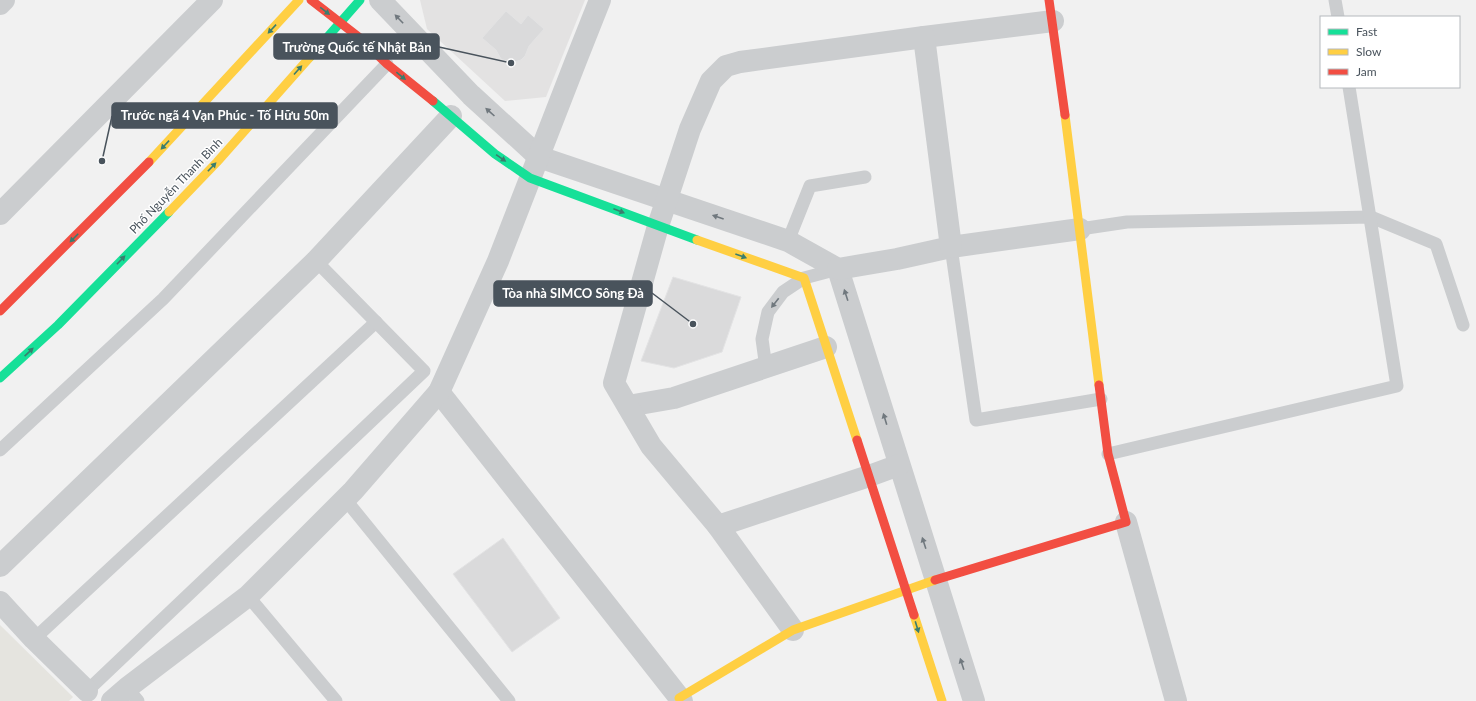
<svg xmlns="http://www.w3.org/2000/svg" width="1476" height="701" viewBox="0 0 1476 701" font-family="Lato,sans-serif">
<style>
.commercial{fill:#e5e4df}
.education{fill:#e3e2e2}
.building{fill:#dadadb;stroke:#e3e3e4}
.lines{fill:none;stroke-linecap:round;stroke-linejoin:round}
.lane{stroke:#cbcdcf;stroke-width:13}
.street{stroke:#cbcdcf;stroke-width:22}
.fast{stroke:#16e098;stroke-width:9}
.slow{stroke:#ffcf43;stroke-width:9}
.jam{stroke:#f24e42;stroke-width:9}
.oneway{fill:#3a7d6e}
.oneway2{fill:#70787e}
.labels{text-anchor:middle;stroke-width:3;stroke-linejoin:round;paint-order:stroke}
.street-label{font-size:12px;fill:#49535c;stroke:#fff}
.leader{fill:none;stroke:#49535c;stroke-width:1.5}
.callout-dot{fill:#49535c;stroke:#fff;stroke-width:1.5}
.callout{fill:#49535c;stroke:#49535c;stroke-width:1.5}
.callout-label{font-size:13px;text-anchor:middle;font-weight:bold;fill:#fff}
</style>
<rect width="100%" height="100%" fill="#f1f1f1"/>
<polygon class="commercial" points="0,625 73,697 69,701 0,701"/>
<polygon class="education" points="420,0 585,0 546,97 505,101 427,29"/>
<g class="building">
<polygon points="506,11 521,24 528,15 544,29 529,46 525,56 521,60 511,63 501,59 496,50 482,38"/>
<polygon points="673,277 741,297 722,352 674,368 641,361"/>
<polygon points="503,538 560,618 512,652 453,574"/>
</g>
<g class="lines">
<g class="lane">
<polyline points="1335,0 1338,17"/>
<polyline points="1080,229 1127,222 1371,217 1436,244 1463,325"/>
<polyline points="788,241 810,186 865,177"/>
<polyline points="951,247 976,420 1101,399"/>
<polyline points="766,368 762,339 768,312 783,292 804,278 838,269"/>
<polyline points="0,450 163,299 387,64"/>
<polyline points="1108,454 1397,386 1349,87"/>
<polyline points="345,499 509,701"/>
<polyline points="248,596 336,701"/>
<polyline points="34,639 376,322"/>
<polyline points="127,688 138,701"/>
<polyline points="87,691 424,371 316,261"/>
</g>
<g class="street">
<polyline points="380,0 471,95 539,157 788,241 838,269 974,701"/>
<polyline points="0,4 4,0"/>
<polyline points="924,37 1053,21"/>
<polyline points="0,214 212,0"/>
<polyline points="838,269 897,259 951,247 1080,229"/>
<polyline points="439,392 682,701"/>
<polyline points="628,406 674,398 826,347"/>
<polyline points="1126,522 1176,701"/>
<polyline points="718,526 651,446 614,383 658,226 690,129 711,81 726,66 740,62 924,37 951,247"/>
<polyline points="0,566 316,261 451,116"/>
<polyline points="0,602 34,639 87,691"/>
<polyline points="793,630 718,526 869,476 899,465"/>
<polyline points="112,701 127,688 248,596 353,491 439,392 498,261 575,63 600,0"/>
</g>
<g class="fast">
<polyline points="310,57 360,0"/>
<polyline points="433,101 495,154 530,178 697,240"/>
<polyline points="0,378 58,325 169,212"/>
</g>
<g class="slow">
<polyline points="1065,115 1099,385"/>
<polyline points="149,162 299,0"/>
<polyline points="169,212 217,162 310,57"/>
<polyline points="697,240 804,278 857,440"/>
<polyline points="914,615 942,701"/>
<polyline points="679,698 793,630 935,580"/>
</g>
<g class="jam">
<polyline points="311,0 360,38 387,64 433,101"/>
<polyline points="1049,0 1065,115"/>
<polyline points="0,311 149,162"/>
<polyline points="857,440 914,615"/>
<polyline points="935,580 1126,522 1108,454 1099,385"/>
</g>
</g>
<defs><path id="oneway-solid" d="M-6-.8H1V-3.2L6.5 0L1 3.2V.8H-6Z"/></defs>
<g class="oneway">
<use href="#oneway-solid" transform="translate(325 11) rotate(37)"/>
<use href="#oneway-solid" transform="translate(272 29) rotate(133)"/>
<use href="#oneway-solid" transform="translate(298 70) rotate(-48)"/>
<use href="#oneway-solid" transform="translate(401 76) rotate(39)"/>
<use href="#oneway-solid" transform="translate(165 145) rotate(133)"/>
<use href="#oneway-solid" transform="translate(501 158) rotate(35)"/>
<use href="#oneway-solid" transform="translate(212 167) rotate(-46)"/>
<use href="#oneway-solid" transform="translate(619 211) rotate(21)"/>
<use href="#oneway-solid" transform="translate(74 238) rotate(135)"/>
<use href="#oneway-solid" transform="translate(741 256) rotate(20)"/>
<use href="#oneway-solid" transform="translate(121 260) rotate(-46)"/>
<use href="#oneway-solid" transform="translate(29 352) rotate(-43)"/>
<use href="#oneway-solid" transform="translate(917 627) rotate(73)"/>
</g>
<g class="oneway2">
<use href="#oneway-solid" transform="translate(399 19) rotate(-134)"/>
<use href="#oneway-solid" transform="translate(490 112) rotate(-138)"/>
<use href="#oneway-solid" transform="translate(718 217) rotate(-161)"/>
<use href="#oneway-solid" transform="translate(846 295) rotate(-108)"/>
<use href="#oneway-solid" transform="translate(775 303) rotate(128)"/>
<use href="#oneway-solid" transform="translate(885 419) rotate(-107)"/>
<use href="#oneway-solid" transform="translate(924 543) rotate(-108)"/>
<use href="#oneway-solid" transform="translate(962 664) rotate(-108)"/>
</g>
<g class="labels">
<g class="street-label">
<text transform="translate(176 186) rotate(-46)" y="4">Phố Nguyễn Thanh Bình</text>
</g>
</g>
<path class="leader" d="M511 63L439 47M102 161L112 116M693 324L652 293"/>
<g class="callout-dot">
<circle cx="511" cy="63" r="4"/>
<circle cx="102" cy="161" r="4"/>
<circle cx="693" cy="324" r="4"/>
</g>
<g class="callout">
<rect x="274" y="34" width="165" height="25" rx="4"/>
<rect x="112" y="103" width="225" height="25" rx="4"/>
<rect x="494" y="281" width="158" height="25" rx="4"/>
</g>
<g class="callout-label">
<text x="357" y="52">Trường Quốc tế Nhật Bản</text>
<text x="225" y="120">Trước ngã 4 Vạn Phúc - Tố Hữu 50m</text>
<text x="573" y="298">Tòa nhà SIMCO Sông Đà</text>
</g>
<rect x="1320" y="16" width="140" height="72" fill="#ffffff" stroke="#b6babe"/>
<rect x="1328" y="29" width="20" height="6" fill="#16e098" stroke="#b6babe"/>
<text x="1356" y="36" font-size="12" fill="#49535c">Fast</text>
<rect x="1328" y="49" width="20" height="6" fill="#ffcf43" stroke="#b6babe"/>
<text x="1356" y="56" font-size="12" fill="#49535c">Slow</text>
<rect x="1328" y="69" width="20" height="6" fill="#f24e42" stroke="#b6babe"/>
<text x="1356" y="76" font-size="12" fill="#49535c">Jam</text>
</svg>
